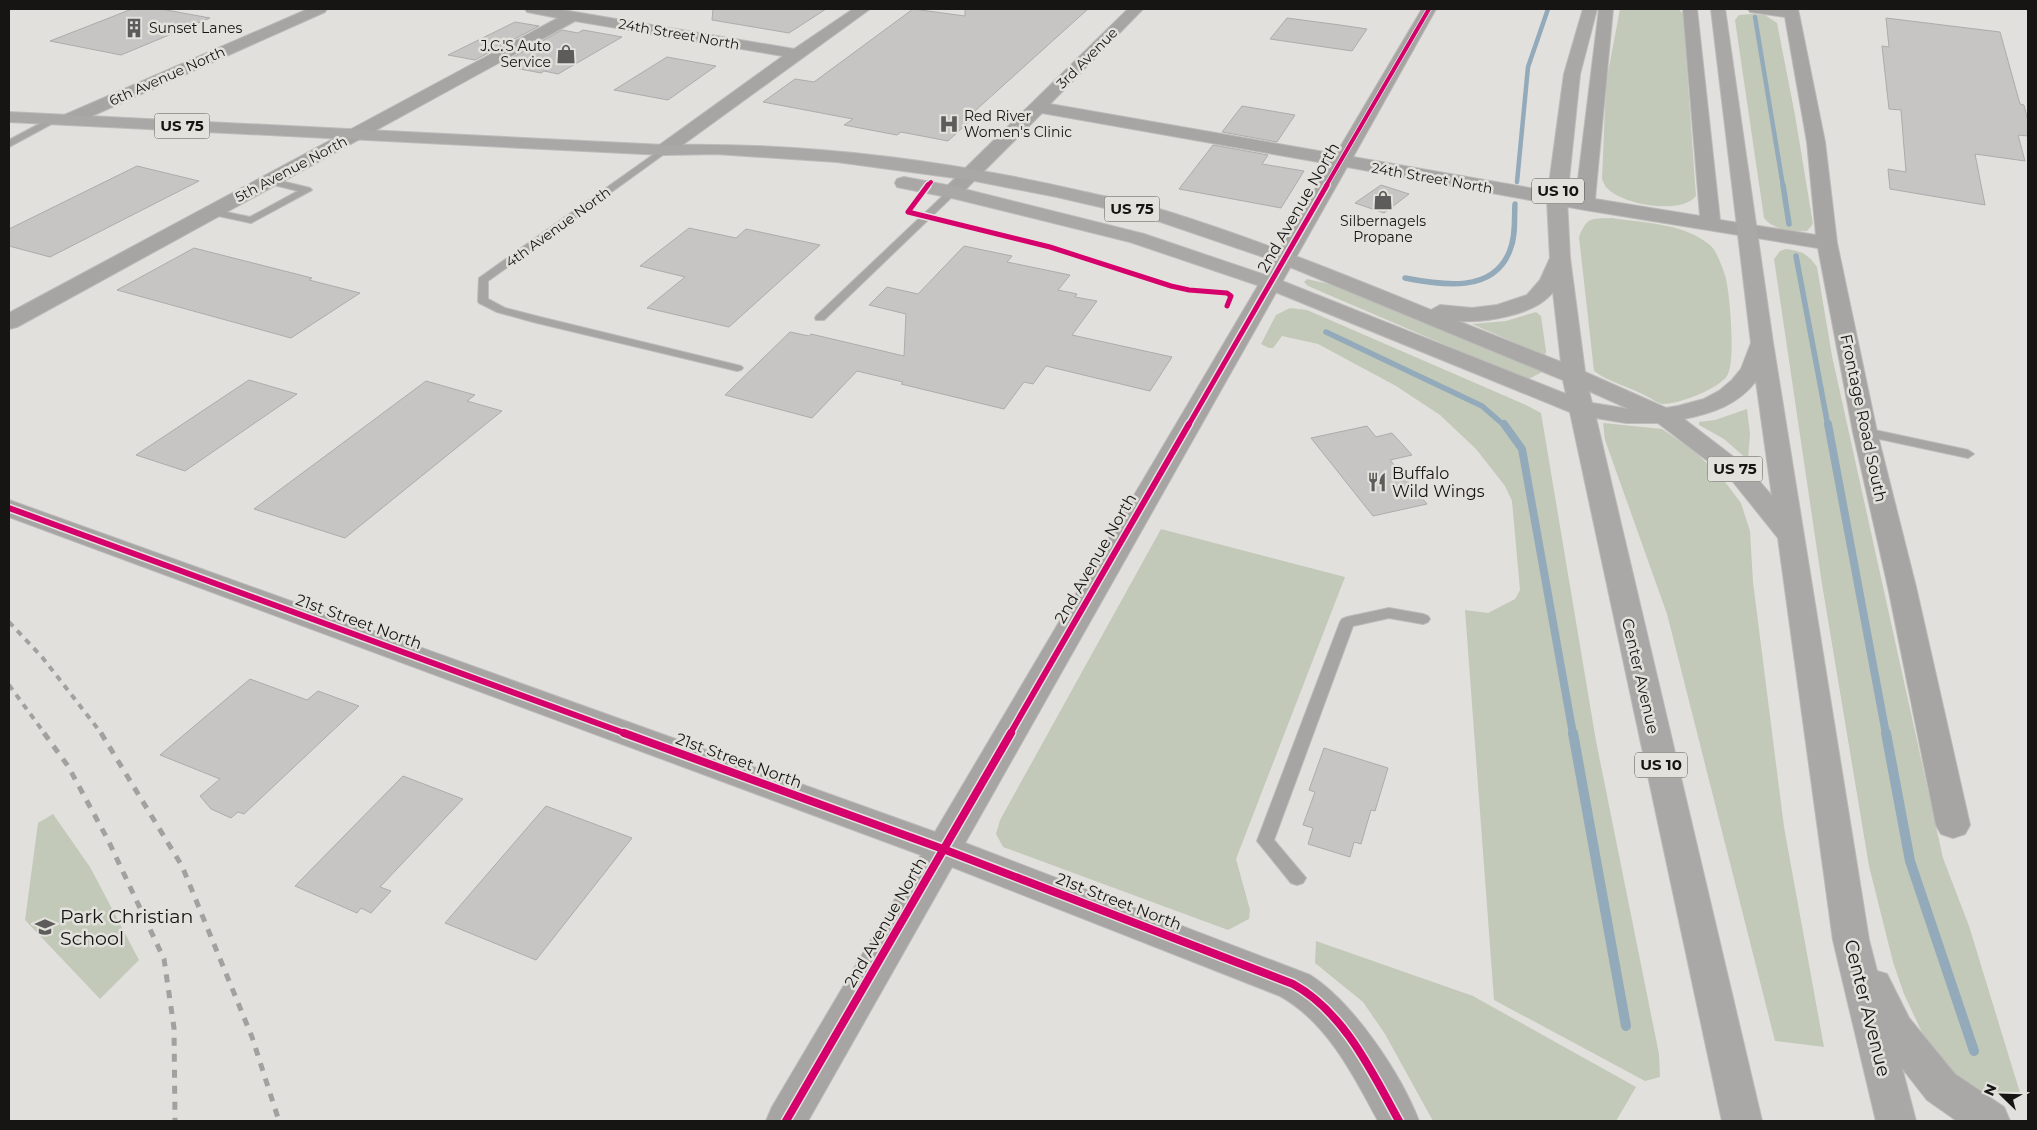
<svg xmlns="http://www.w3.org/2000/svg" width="2037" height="1130" viewBox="0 0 2037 1130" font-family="Montserrat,sans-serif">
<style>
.green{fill:#c2c9b9}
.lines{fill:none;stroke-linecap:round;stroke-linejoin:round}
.stream-far3{stroke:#93aabb;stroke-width:4.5}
.stream-far2{stroke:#93aabb;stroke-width:5.5}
.stream-far1{stroke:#93aabb;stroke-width:8}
.stream{stroke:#93aabb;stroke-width:10}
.building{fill:#c6c5c3;stroke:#adacaa}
.lane-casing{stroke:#bcbbba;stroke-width:2}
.street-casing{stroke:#bcbbba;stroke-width:2}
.primary-casing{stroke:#bcbbba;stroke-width:2}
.lane{fill:#a6a5a4;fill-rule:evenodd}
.street{fill:#a6a5a4;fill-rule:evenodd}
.primary{fill:#a9a8a6;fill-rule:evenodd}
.rail-far1{stroke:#a2a1a0;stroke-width:4;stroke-dasharray:6 6;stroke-linecap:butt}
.rail{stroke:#a2a1a0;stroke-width:5;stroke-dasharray:8 8;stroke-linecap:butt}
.cycleway-far3-casing{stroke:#e3e1dc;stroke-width:5.5}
.cycleway-far2-casing{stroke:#e3e1dc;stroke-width:8}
.cycleway-far1-casing{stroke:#e3e1dc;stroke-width:9}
.cycleway-casing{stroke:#e3e1dc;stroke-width:11}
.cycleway-far3{stroke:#d6006c;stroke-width:4}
.cycleway-far2{stroke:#d6006c;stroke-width:5}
.cycleway-far1{stroke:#d6006c;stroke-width:6}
.cycleway{stroke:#d6006c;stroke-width:8}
.labels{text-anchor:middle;stroke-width:5;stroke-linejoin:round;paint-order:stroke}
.far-poi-label{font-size:14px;fill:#161514;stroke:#e3e1dc;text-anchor:start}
.far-street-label{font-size:14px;fill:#161514;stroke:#e3e1dc}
.shield{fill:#e3e1dc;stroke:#545250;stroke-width:1}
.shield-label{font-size:15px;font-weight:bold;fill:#161514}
.street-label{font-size:16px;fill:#161514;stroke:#e3e1dc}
.poi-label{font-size:16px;fill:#161514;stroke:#e3e1dc;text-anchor:start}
.near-poi-label{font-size:19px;fill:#161514;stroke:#e3e1dc;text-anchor:start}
.near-street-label{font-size:19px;fill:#161514;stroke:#e3e1dc}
</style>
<rect width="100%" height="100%" fill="#e2e0dd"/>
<g class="green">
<path d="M1620,9h58l5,4 13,183c-15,19 -72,9 -88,-7 -3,-2 -4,-6 -6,-10l4,-96z"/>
<path d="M1752,14l13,1 12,8 18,92 18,109 -6,7c-14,1 -34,-1 -43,-13l-29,-198 4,-5z"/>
<path d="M1612,218c32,5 72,5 98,27 6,5 12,21 15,30 5,16 11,88 2,101 -9,13 -50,29 -65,28 -5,-1 -10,-5 -14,-7 -17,-10 -38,-14 -54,-26l-15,-134c8,-21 13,-18 33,-19z"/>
<path d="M1786,249c16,2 22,5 31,18l15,89 111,502 26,68 52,170 -15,2 -11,-5 -9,9 -29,-25 -30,-34 -23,-49 -11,-32 -24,-96 -47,-282 -48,-325 6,-8z"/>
<polygon points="1307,279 1333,285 1544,371 1527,380 1308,286 1304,282"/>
<polygon points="1290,308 1307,310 1526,405 1541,413 1596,741 1659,1054 1660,1077 1645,1081 1494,1000 1465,610 1488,613 1515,599 1520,590 1512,501 1505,486 1476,449 1440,415 1396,386 1318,344 1282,336 1273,348 1269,348 1261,344 1276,315"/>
<polygon points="1536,312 1541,316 1546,351 1545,356 1472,324 1506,321"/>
<polygon points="1747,409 1750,434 1748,460 1724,439 1699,425 1699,422 1715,420"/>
<polygon points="1603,423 1662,429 1692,449 1722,478 1741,503 1750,531 1753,582 1784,827 1824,1047 1775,1041 1667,614 1605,440"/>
<polygon points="1161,529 1345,577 1236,859 1250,910 1249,919 1228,930 1003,847 996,834 1000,820"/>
<polygon points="53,814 90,867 139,960 100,999 25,920 38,823"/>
<polygon points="1316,941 1473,996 1636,1087 1616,1121 1433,1121 1385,1034 1363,1002 1315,963"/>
</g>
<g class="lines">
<g class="stream-far3">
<polyline points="1755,17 1783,186"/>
<polyline points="1517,182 1528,67 1548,9"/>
</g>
<g class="stream-far2">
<polyline points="1783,185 1789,224"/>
<polyline points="1796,256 1828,426"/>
<path d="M1405,278c37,7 89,16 105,-28 6,-14 4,-31 5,-46"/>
<polyline points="1326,332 1482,406 1505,426"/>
</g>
<g class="stream-far1">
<polyline points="1504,424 1522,449 1573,734"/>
<polyline points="1828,424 1886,734"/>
</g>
<g class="stream">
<polyline points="1573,733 1626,1026"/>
<polyline points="1886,733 1910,861 1974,1051"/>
</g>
</g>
<g class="building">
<polygon points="132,9 161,9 210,18 121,55 50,41"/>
<polygon points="713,9 826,9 789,33 712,20"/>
<polygon points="913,9 965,16 965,9 1088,9 966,119 971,120 948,141 901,132 897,135 844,125 853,119 763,102 795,79 814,82"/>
<polygon points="1287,18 1340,25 1367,29 1352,51 1270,39"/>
<polygon points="1886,18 2000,32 2020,104 2024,105 2028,121 2028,136 2018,135 2025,161 1975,154 1985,205 1890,189 1888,169 1906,172 1901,110 1889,109 1882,46 1889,47"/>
<polygon points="515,22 539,26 475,60 448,55"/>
<polygon points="562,30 578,33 583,30 622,37 558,74 544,71 541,73 499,65"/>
<polygon points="667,57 716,66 668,100 614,90"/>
<polygon points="1242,106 1295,115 1277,142 1222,132"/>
<polygon points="1213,145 1268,155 1262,164 1304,171 1281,208 1179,189"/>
<polygon points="137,166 199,181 50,257 9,246 9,229"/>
<polygon points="1381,185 1409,194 1384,213 1355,203"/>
<polygon points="689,228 736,238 746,229 820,245 729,327 647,308 685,277 640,266"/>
<polygon points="964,246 1012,256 1007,262 1070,275 1058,290 1077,294 1075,297 1097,301 1072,335 1172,357 1150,391 1046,366 1033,384 1024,382 1004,409 901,384 903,382 857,371 812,418 725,395 790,332 809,336 811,334 904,356 906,314 869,305 887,287 918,294"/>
<polygon points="194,248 312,278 309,280 360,293 291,338 117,290"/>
<polygon points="249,380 297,394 185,471 136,455"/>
<polygon points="426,381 475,395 467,401 502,411 345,538 254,509"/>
<polygon points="1367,426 1376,437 1392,433 1412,455 1390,460 1427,504 1373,516 1311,438"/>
<polygon points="250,679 307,700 318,691 359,706 244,814 238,812 231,818 211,809 200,796 220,779 160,755"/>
<polygon points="1324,748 1388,768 1375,811 1371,810 1361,844 1354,842 1350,857 1308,844 1313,828 1303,825 1315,792 1309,790"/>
<polygon points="403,776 463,799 380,887 391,891 371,913 361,908 357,913 295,886"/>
<polygon points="546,806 632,838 536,960 445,923"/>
</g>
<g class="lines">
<defs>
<g id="lane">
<polygon points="54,116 58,119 57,121 9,147 9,140"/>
<polygon points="664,147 667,148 667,152 488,281 488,299 505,308 540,317 741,366 743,368 741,370 737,371 533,322 497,312 479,303 478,301 479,278"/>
<polygon points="269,178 310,188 312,190 251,223 209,214 207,212 212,209 250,217 298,191 266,183 266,179"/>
<polygon points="952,189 957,192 955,194 824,320 816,320 815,318 816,316 949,190"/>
<polygon points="1865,428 1968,450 1974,454 1968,458 1861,435 1859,432"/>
<polygon points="1389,608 1423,614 1428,616 1430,619 1428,622 1423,624 1389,618 1353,626 1274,840 1306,878 1303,883 1297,885 1291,883 1257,841 1340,622 1342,619 1347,617"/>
</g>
<g id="street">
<polygon points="308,9 327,9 325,12 74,124 68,125 62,124 59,120 62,116"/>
<polygon points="525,9 557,9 794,49 853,9 870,9 670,154 664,155 658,154 655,150 658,146 783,56 575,21 17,327 9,329 9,313 558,18 527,12"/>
<path d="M1128,9h15l-93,95 286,50 86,-145h14l-83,148 223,39 23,-187h14l-18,190 105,17 -17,-207h14l23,211 96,15 -9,-93 -22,-125 -35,-5 -2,-3h50l27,133 12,101 40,189 39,155 54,238 -5,9 -12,4 -12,-4 -5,-9 -48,-238 -35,-155 -35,-184 -233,-38 -238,-43 -382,676 345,132c43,27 91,99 109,146h-41c-24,-45 -51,-99 -98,-125l-328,-129 -144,254h-42l6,-14 149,-252 -912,-338v-17l926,332 395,-668 -288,-51 -83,83 -7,2 -7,-2 -3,-4 3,-4z"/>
</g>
<path id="primary" d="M1583,9h14l-17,65 -13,125 3,59 15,114 81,36 12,-2 26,-7 15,-8 13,-11 9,-11 10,-26 -40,-334h14l48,334 96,597 8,31 10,3 22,44 46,56 49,33 6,14h-53l-30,-21 -25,-32 14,53h-40l-43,-181 -55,-402 -48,-60 -72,-55h-32l-30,-5 166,703h-40l-152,-709 -307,-125 -133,-45 -178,-44 -55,-11 -2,-4 2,-4 7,-2 48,9 192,48 133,45 289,115 -3,-14 -285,-118 -126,-43 -95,-22 -87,-17 -133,-18 -121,-8 -52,1 -655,-33v-10l655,33c141,-3 284,15 421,47 27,6 55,11 81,19 90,28 177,63 265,99l9,-5 32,3 25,-3 30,-10 13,-15 10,-22 -3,-59 17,-125zM1553,292l8,70 -103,-41c27,2 78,-6 95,-29zM1756,381l16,115 -24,-28 -64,-49c28,-6 54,-14 72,-38zM1589,391l40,18 -37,-6z"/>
</defs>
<use href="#lane" class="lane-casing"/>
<use href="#street" class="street-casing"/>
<use href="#primary" class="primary-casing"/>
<use href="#lane" class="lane"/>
<use href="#street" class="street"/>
<use href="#primary" class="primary"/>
<g class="rail-far1">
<polyline points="9,622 42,657 102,734"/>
<polyline points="9,685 45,734"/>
</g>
<g class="rail">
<polyline points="44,733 68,766 108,840 164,959 174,1028 175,1121"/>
<polyline points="101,733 182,866 252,1037 279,1121"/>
</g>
<defs>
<g id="cycleway-far3">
<polyline points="927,186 931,182"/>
<polyline points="1326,186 1429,9"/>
</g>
<g id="cycleway-far2">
<polyline points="928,185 908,212 1050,247 1171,286 1189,290 1227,293 1231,296 1227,306"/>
<polyline points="1188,426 1327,185"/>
</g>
<g id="cycleway-far1">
<polyline points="9,508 627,734"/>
<polyline points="1010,734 1189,424"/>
</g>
<g id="cycleway">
<path d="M624,733l319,116 350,135c51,28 79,88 106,137"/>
<polyline points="786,1121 1011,733"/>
</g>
</defs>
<use href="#cycleway-far3" class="cycleway-far3-casing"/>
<use href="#cycleway-far2" class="cycleway-far2-casing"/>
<use href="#cycleway-far1" class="cycleway-far1-casing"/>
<use href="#cycleway" class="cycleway-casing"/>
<use href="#cycleway-far3" class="cycleway-far3"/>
<use href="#cycleway-far2" class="cycleway-far2"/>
<use href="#cycleway-far1" class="cycleway-far1"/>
<use href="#cycleway" class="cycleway"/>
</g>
<defs>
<symbol id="building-bare" viewBox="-9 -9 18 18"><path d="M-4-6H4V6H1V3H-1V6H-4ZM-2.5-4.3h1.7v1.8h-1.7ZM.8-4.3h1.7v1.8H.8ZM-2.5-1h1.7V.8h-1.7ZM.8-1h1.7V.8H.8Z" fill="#5d5c5a" stroke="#e3e1dc" stroke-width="2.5" paint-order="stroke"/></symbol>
<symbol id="shop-bare" viewBox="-9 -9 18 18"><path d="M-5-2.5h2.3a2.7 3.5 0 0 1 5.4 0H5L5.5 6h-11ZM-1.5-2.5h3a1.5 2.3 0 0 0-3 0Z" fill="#5d5c5a" stroke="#e3e1dc" stroke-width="2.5" paint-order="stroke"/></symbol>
<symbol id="hospital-bare" viewBox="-9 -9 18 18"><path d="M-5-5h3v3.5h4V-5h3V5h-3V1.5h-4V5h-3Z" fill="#5d5c5a" stroke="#e3e1dc" stroke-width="2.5" paint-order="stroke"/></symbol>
<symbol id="restaurant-bare" viewBox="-9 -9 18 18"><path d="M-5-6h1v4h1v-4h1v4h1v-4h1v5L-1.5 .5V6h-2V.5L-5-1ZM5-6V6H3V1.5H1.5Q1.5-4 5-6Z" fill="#5d5c5a" stroke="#e3e1dc" stroke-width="2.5" paint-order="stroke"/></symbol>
<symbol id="school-bare" viewBox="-9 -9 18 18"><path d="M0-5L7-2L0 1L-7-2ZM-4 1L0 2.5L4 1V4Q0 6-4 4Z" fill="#5d5c5a" stroke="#e3e1dc" stroke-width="2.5" paint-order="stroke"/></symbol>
</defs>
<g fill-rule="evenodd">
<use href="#building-bare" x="120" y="14" width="28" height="28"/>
<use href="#shop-bare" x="552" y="40" width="28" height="28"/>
<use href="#hospital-bare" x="935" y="110" width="28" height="28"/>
<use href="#shop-bare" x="1369" y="186" width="28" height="28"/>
<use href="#restaurant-bare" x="1363" y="468" width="28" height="28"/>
<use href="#school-bare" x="31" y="913" width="28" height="28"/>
</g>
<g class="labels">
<g class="far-poi-label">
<text x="149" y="33">Sunset Lanes</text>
<text x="551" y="51" text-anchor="end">J.C.'S Auto<tspan x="551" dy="16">Service</tspan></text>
<text x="964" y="121">Red River<tspan x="964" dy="16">Women's Clinic</tspan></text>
<text x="1383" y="226" text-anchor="middle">Silbernagels<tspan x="1383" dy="16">Propane</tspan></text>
</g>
<g class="far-street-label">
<text transform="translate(679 34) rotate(10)" y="5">24th Street North</text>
<text transform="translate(1087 58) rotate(-45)" y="5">3rd Avenue</text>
<text transform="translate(167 76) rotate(-24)" y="5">6th Avenue North</text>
<text transform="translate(291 169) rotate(-28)" y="5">5th Avenue North</text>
<text transform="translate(1432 178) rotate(10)" y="5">24th Street North</text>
<text transform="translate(558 227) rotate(-36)" y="5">4th Avenue North</text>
</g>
<g class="shield">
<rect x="154.5" y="113.5" width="55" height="25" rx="4"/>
<rect x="1532" y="178.5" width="52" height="25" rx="4"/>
<rect x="1104.5" y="196.5" width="55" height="25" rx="4"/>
<rect x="1707.5" y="456.5" width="55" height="25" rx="4"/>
<rect x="1635" y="752.5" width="52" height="25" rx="4"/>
</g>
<g class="shield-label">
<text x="182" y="131">US 75</text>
<text x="1558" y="196">US 10</text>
<text x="1132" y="214">US 75</text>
<text x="1735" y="474">US 75</text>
<text x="1661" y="770">US 10</text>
</g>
<g class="street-label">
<text transform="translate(1298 207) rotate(-60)" y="6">2nd Avenue North</text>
<text transform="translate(1864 418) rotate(78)" y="6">Frontage Road South</text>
<text transform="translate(1095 558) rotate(-60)" y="6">2nd Avenue North</text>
<text transform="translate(359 621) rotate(20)" y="6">21st Street North</text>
<text transform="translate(1641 676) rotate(77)" y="6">Center Avenue</text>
<text transform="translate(739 760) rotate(20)" y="6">21st Street North</text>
<text transform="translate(1119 901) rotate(21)" y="6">21st Street North</text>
<text transform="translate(885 922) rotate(-60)" y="6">2nd Avenue North</text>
</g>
<g class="poi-label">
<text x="1392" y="479">Buffalo<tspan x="1392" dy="18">Wild Wings</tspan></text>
</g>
<g class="near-poi-label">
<text x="60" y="923">Park Christian<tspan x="60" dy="22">School</tspan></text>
</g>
<g class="near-street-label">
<text transform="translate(1868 1008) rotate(76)" y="7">Center Avenue</text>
</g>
</g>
<rect width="2037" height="1130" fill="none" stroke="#161514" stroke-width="20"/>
<g transform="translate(2002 1095) rotate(293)" stroke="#e3e1dc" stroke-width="4" paint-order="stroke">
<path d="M0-4L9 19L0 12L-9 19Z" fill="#161514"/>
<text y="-8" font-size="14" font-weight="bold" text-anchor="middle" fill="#161514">N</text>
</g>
</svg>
